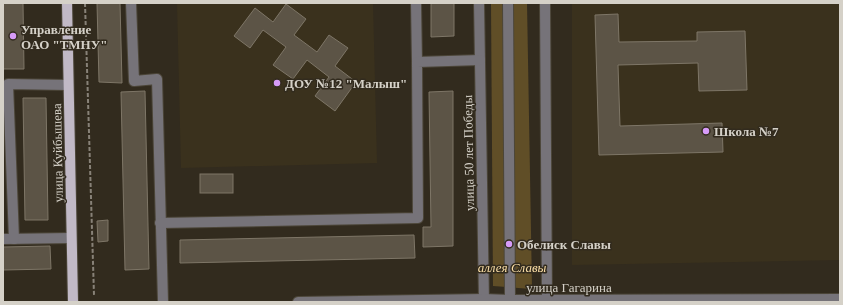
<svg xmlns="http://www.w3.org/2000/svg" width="843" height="305" viewBox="0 0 843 305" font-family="'Times New Roman',serif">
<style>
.built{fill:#3a311d}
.green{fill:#604e27}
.building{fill:#5c5446;stroke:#7e7667}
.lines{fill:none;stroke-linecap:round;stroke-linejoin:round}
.minor-casing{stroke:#4c4639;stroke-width:12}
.major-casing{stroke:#4c4639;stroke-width:12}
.path{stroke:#888278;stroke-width:2;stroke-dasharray:4 2;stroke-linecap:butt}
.minor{stroke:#767379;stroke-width:10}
.major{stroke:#c1b9c6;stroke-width:10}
.poi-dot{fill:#d79bf9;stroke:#322b1e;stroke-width:1.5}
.labels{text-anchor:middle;stroke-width:3;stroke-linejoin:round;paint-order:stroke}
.poi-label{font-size:13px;font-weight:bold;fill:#d5d1c8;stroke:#322b1e;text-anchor:start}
.street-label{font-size:13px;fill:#d5d1c8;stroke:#322b1e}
.park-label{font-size:13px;font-style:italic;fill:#fadea6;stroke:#322b1e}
</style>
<rect width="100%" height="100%" fill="#322b1e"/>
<g class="built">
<polygon points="177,3 373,3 377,163 181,168"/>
<polygon points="572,3 840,3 840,260 572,265"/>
</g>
<polygon class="green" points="491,3 527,3 532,289 493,286"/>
<g class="building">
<polygon points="3,3 23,3 24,69 3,69"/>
<polygon points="97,3 120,3 122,83 99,82"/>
<polygon points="431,3 454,3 454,36 431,37"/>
<polygon points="286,4 306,19 294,35 317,52 329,35 348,48 335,66 356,82 335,111 315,96 329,77 307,60 293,79 273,65 286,47 263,30 250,48 234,36 255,8 273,22"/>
<polygon points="618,14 619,42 697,41 697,32 745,31 747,90 699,91 698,63 618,65 620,126 722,123 723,152 599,155 595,15"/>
<polygon points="145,91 149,269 125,270 121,92"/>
<polygon points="453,91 453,246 423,247 423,227 431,227 429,92"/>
<polygon points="23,98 46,98 48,220 25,220"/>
<rect x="200" y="174" width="33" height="19"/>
<polygon points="108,220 108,241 98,242 97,221"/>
<polygon points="414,235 415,258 180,263 180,240"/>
<polygon points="50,246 51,269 3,270 3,247"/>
</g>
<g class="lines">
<defs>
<g id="minor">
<polyline points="131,3 134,81 157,79 163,302"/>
<polyline points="416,3 417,62"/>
<polyline points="479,3 484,302"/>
<polyline points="508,3 510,300"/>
<polyline points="545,3 547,302"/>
<polyline points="160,223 418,218 417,62 480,60"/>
<polyline points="3,239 71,238"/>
<polyline points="14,239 8,84 68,85"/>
<polyline points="298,302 484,299 510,300 840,299"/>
</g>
<polyline id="major" points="67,3 73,302"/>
</defs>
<use href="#minor" class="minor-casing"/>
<use href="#major" class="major-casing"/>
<polyline class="path" points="85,3 94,295"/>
<use href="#minor" class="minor"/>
<use href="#major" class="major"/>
</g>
<g class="poi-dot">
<circle cx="13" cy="36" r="4"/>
<circle cx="277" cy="83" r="4"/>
<circle cx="706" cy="131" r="4"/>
<circle cx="509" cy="244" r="4"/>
</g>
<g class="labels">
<g class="poi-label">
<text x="21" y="34">Управление<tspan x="21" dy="15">ОАО "ТМНУ"</tspan></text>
<text x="285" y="88">ДОУ №12 "Малыш"</text>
<text x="714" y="136">Школа №7</text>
<text x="517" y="249">Обелиск Славы</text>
</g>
<g class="street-label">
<text transform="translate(57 153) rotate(-91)" y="5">улица Куйбышева</text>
<text transform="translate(468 153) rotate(-91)" y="5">улица 50 лет Победы</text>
<text x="569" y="292">улица Гагарина</text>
</g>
<g class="park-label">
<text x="512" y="272">аллея Славы</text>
</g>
</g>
<rect width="843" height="305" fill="none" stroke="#d5d1c8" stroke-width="8"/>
</svg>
